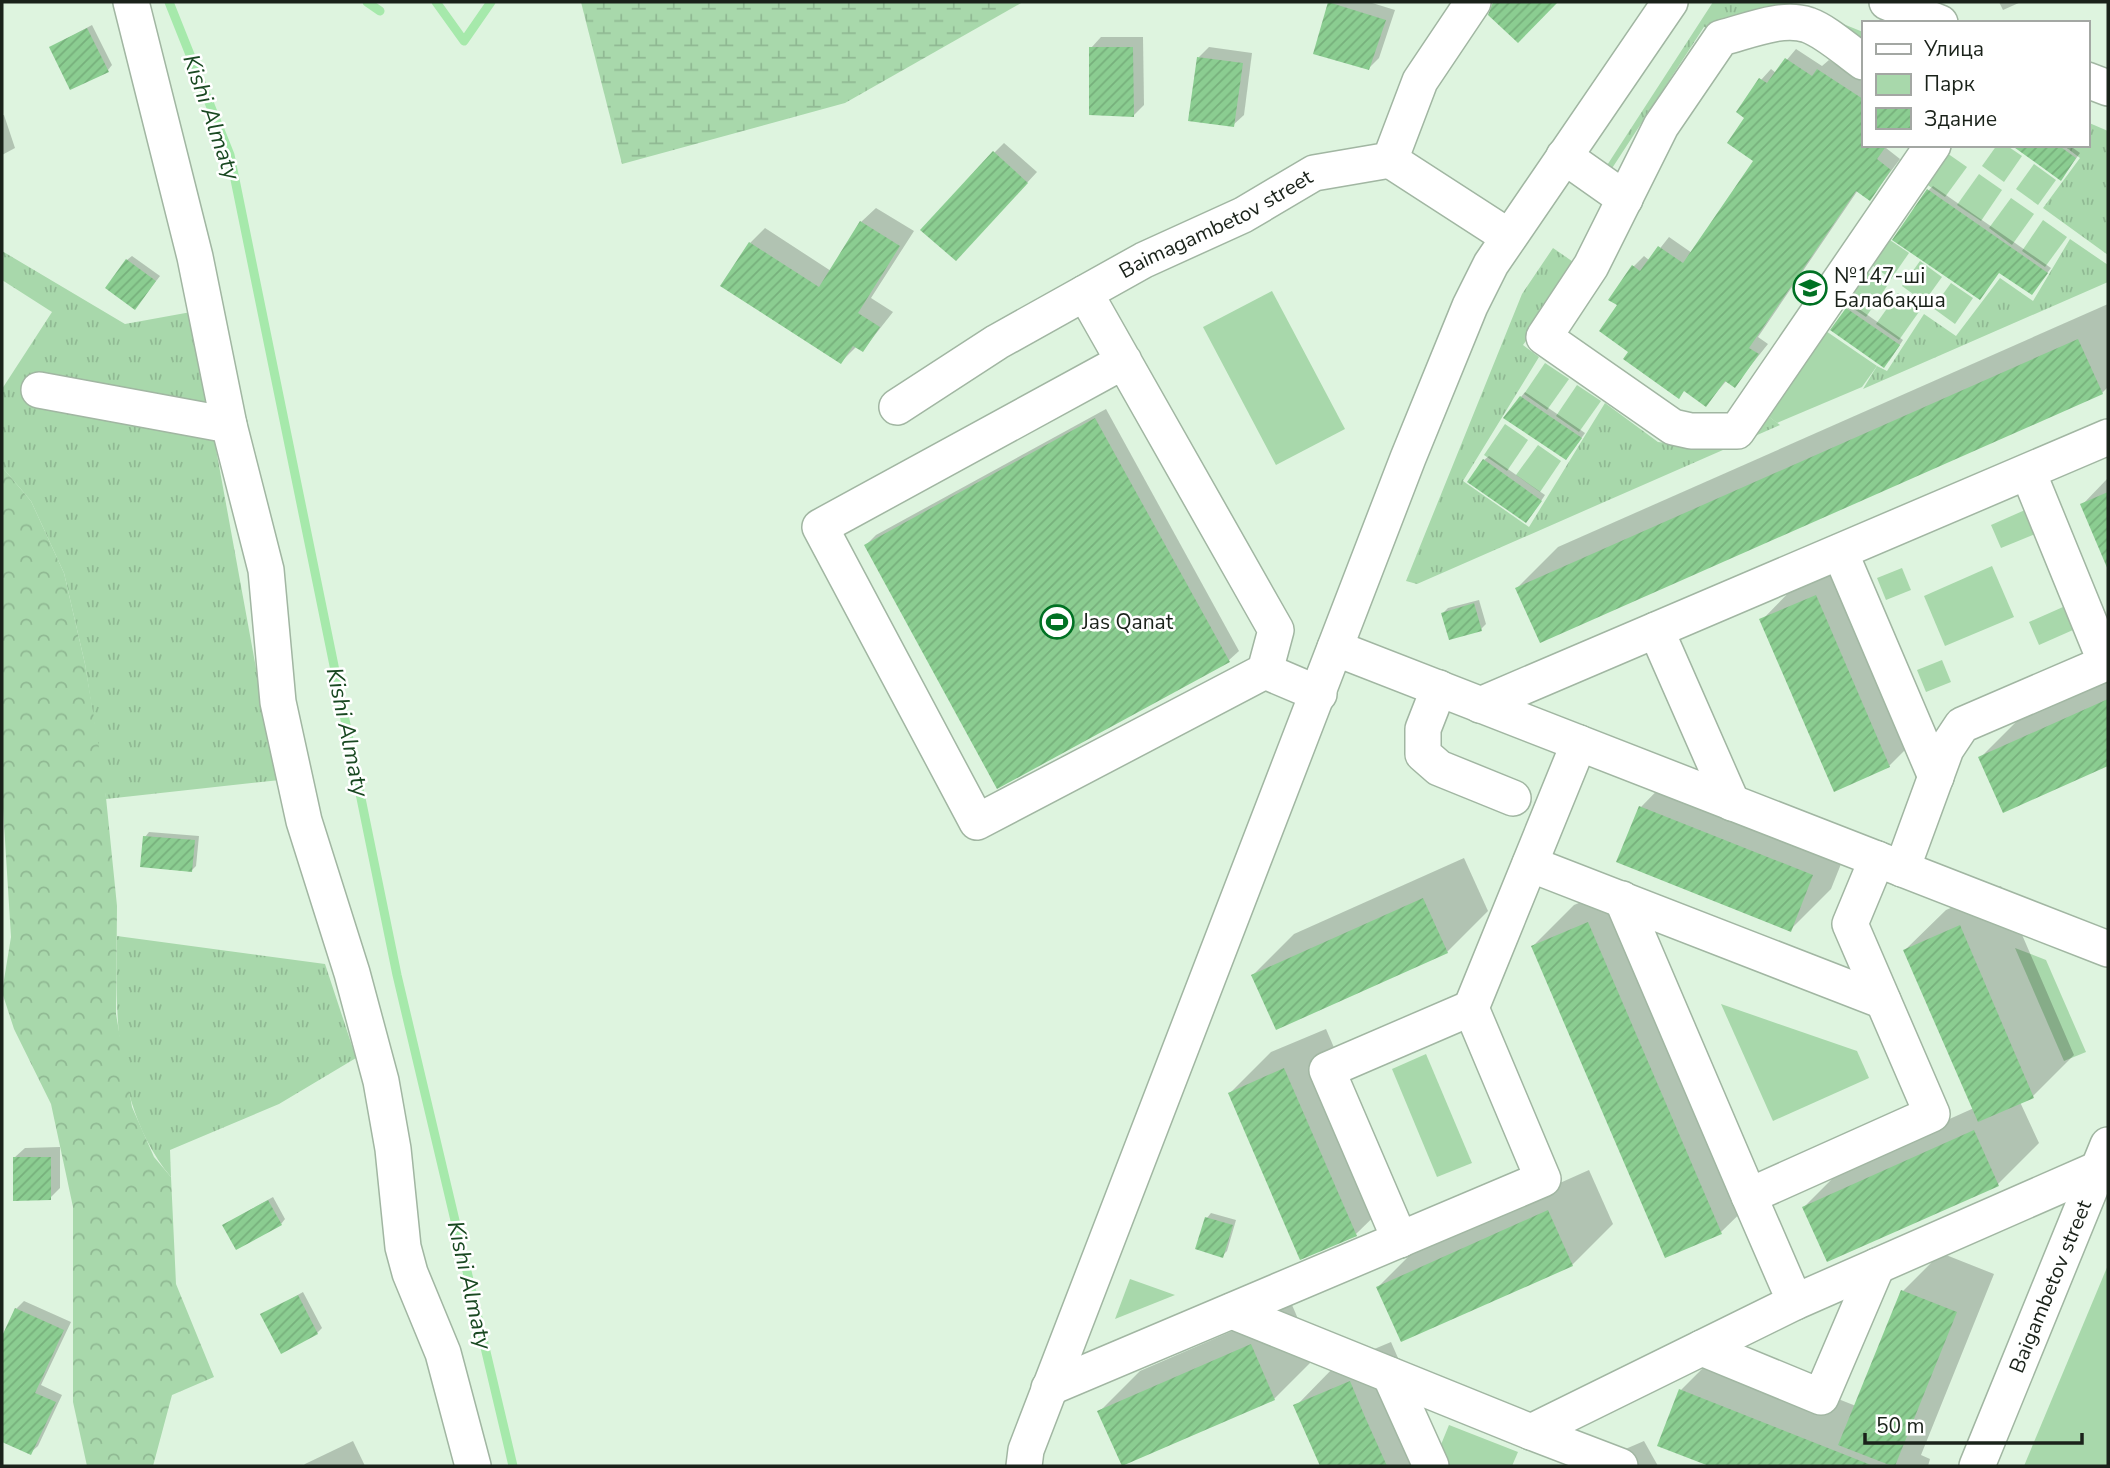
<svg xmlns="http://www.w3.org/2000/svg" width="2110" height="1468" viewBox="0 0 2110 1468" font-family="'Nunito Sans',sans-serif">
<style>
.grass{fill:url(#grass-tufts)}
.forest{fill:url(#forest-crowns)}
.wetland{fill:url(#wetland-marsh)}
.park{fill:#a8d8ab}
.shadow{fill:#0003}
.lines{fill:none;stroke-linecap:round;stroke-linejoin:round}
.stream{stroke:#a6e9ab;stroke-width:9}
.building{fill:url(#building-hatch)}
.minor-casing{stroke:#a1b6a2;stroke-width:38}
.minor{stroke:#fff;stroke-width:35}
.labels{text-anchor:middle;stroke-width:5;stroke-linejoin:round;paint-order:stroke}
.street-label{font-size:21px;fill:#1a221a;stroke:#fff}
.poi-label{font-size:21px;fill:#1a221a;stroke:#fff;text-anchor:start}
.water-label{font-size:23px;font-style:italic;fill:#194821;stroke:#fff}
</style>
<defs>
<pattern id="grass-tufts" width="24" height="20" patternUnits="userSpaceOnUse" patternTransform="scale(1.75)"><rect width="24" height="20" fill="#a8d8ab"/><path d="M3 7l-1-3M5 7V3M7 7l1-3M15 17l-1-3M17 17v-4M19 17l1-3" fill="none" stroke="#90b993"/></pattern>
<pattern id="forest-crowns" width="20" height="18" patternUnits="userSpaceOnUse" patternTransform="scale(1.75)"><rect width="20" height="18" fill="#a8d8ab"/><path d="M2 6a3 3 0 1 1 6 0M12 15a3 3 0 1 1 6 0" fill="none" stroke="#90b993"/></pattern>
<pattern id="wetland-marsh" width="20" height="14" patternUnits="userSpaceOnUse" patternTransform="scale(1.75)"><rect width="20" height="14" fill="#a8d8ab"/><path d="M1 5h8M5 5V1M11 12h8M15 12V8" fill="none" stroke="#90b993"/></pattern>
<pattern id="building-hatch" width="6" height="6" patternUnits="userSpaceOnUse" patternTransform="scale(1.75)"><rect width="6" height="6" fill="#8bcd91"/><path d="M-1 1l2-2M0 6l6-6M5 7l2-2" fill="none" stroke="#77b07c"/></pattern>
</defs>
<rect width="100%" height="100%" fill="#def4df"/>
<g class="grass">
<polygon points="1713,2 1789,2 1863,32 1863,49 1819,19 1720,34 1704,27 1607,176 1602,173"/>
<polygon points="2087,122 2108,131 2108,255 2043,208 2080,158 2063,145 2087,145"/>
<polygon points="2070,239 2108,265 2108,282 1863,389 1877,366 1887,371 1924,314 1956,336 2000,278 2033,301"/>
<polygon points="1553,248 1579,266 1523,345 1539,357 1463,481 1529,527 1605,403 1658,442 1672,444 1764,413 1780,425 1417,584 1406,581 1522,294"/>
<polygon points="2,251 125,324 191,312 266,723 280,780 106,799 85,664 64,573 31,501 2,467 2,389 52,312 2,280"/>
<path d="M117,936l208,28 31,94 -77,46 -109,46 1,27c-55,-66 -56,-158 -54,-241z"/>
</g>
<polygon class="forest" points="2,467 31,501 64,573 85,664 104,778 117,906 116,1014 132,1107 154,1157 171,1177 176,1284 214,1377 172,1395 153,1466 87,1466 73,1402 73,1207 51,1104 14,1029 2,992 11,937 2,792"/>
<polygon class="wetland" points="581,2 1023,2 845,103 622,164"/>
<g class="park">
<polygon points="1997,145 2006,145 2022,156 2004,182 1982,166"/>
<polygon points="1944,151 1967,167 1945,197 1922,181"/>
<polygon points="2034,164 2056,180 2038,205 2016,189"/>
<polygon points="1979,174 2002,190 1981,221 1957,205"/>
<polygon points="2011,198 2034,214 2012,245 1989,228"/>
<polygon points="2043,220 2067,237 2045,267 2022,251"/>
<polygon points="1887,238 1909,253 1891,279 1869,263"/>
<polygon points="1920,261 1942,277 1924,302 1902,286"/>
<polygon points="1864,270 1887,286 1866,317 1842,301"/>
<polygon points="1951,283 1973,298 1955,324 1933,308"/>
<polygon points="1272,291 1345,429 1276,465 1203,327"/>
<polygon points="1898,293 1921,309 1899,340 1876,324"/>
<polygon points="1823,329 1877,366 1862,387 1777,423 1764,413"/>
<polygon points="1545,363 1569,379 1547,410 1524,394"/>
<polygon points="1577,385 1601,401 1579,432 1556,416"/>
<polygon points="1505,424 1528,440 1507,471 1484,455"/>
<polygon points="1538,445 1561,461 1540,492 1516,475"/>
<polygon points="2025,510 2035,534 2001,548 1991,525"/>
<polygon points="1992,566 2014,617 1945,646 1924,596"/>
<polygon points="1902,568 1911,590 1886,600 1877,578"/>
<polygon points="2063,607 2073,630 2039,645 2029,622"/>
<polygon points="1942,660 1951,682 1926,692 1917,670"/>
<polygon points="2015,948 2046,960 2086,1052 2064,1061"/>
<polygon points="1721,1004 1857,1051 1869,1078 1773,1121"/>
<polygon points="1426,1054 1472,1163 1437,1177 1392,1069"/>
<polygon points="2108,1265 2108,1466 2024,1466"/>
<polygon points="1130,1279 1175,1295 1115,1319"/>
<polygon points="1449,1425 1518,1452 1512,1466 1448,1466 1440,1447"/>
</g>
<g class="shadow">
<polygon points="1369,2 1395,10 1379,58 1369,68 1330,3"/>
<polygon points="1999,2 2021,2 2003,10"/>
<polygon points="92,25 112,65 108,70 51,47"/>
<polygon points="1101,37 1143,37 1144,105 1134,115 1091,48"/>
<polygon points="1209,47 1252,53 1244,115 1233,125 1199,57"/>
<polygon points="1796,49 1822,66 1829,60 1863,82 1863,145 1888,145 1886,148 1900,159 1870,199 1858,190 1758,337 1768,344 1735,385 1727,380 1706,405 1631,351 1619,305 1633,267 1644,256 1650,261 1669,237 1692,253 1756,161 1746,117 1761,80 1771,69 1776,73"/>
<polygon points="2,115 4,115 15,148 2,155"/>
<polygon points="1004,143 1037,172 966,249 994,153"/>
<polygon points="2013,145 2069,145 2080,153 2065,174"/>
<polygon points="1933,186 2051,268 2036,288 2000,271 1928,191"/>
<polygon points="876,208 914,231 871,298 893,312 863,350 857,346 841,362 750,243 765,228 831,271 861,222"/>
<polygon points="132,256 160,276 135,308 127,260"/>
<polygon points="1852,304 1903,340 1889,361 1847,309"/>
<polygon points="2108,304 2108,387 2102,393 1541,641 1517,588 1558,547"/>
<polygon points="1525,392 1585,433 1570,454 1521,397"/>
<polygon points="1106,409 1239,651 1228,661 866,545 876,535"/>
<polygon points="1489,456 1545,495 1531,516 1484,460"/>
<polygon points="2108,478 2108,566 2082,505"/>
<polygon points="1857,556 1930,725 1889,766 1762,620 1802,579"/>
<polygon points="1479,600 1486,624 1481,629 1443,613 1448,608"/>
<polygon points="2108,678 2108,764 2003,810 1980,758 2021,717"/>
<polygon points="1681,766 1853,834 1831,889 1790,930 1641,807"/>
<polygon points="149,832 199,836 196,866 192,870 145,837"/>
<polygon points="1464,858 1488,911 1447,952 1253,975 1294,934"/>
<polygon points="1629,882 1762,1192 1721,1232 1533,946 1574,905"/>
<polygon points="2001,886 2074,1055 2033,1096 2020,1102 2039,1143 1998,1184 1804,1207 1845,1166 1974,1108 1905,950 1946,910"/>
<polygon points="1326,1029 1397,1194 1356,1234 1230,1093 1271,1052"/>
<polygon points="60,1147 60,1188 50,1198 14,1158 25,1148"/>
<polygon points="1589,1170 1613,1224 1572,1265 1378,1287 1419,1246"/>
<polygon points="273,1197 285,1219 281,1224 224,1225"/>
<polygon points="1211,1213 1236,1220 1227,1251 1222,1256 1207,1218"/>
<polygon points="1941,1253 1994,1274 1921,1455 1930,1459 1928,1466 1716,1466 1659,1445 1681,1390 1719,1352 1856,1406 1903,1291"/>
<polygon points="303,1292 322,1328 317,1333 263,1315"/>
<polygon points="24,1301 71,1322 41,1385 62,1395 38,1446 30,1453 2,1440 2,1383 9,1367 2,1364 2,1340 16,1309"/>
<polygon points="1292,1305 1315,1358 1274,1399 1099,1412 1140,1371"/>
<polygon points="1391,1342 1445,1466 1322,1466 1296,1406 1336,1365"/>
<polygon points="353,1441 365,1466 303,1466 305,1464"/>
<polygon points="1644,1441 1658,1466 1586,1466"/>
</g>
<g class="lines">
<g class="stream">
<polyline points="169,2 230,155 397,975 513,1466"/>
<polyline points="367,2 380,11"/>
<polyline points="436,2 464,41 491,2"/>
</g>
</g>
<g class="building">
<polygon points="1328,2 1386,20 1369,70 1313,54"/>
<polygon points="1493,2 1558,2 1518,43 1488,15"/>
<polygon points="87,28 109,72 70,90 49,47"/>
<polygon points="1089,47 1133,47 1134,117 1089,115"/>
<polygon points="1197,57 1243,63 1234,127 1188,121"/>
<polygon points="1785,58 1812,76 1817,69 1863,99 1863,145 1887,145 1877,159 1891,170 1870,201 1856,191 1749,348 1759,354 1735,388 1725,381 1706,407 1684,391 1679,399 1623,359 1628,352 1599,331 1617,305 1608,300 1632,265 1640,271 1658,246 1683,263 1753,161 1727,143 1744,118 1736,112 1759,78 1767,83"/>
<polygon points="2011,145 2058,145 2076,158 2061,181"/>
<polygon points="993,151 1028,183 956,261 920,230"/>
<polygon points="1927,189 2048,273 2032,295 1999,273 1980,300 1892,240"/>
<polygon points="860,221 900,246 858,313 880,327 863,352 853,346 841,364 720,286 749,242 819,287"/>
<polygon points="126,259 156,281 135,310 105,288"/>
<polygon points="1846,308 1900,345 1884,368 1830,330"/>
<polygon points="2078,339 2103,394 1540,643 1515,588"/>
<polygon points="1520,396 1582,438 1566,460 1503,418"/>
<polygon points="1095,418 1230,662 997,789 864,545"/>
<polygon points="1483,459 1542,501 1526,523 1467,482"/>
<polygon points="2108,492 2108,570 2080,504"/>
<polygon points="1816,595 1890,767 1834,792 1759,619"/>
<polygon points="1474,603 1482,631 1449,640 1441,613"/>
<polygon points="2108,699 2108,766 2003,813 1978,757"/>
<polygon points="1639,806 1813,875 1791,932 1616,862"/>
<polygon points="143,836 195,840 192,872 140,867"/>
<polygon points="1423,898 1448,953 1276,1030 1251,975"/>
<polygon points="1588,922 1722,1234 1665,1258 1531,946"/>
<polygon points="1960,925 2034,1098 1978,1122 1903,950"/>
<polygon points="1284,1068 1357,1236 1300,1260 1228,1093"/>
<polygon points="1974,1130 1999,1186 1827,1262 1802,1207"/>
<polygon points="13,1157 51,1157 51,1200 13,1201"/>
<polygon points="268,1200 282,1225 236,1250 222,1225"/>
<polygon points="1548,1210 1573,1266 1401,1342 1376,1287"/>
<polygon points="1205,1217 1233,1225 1223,1258 1195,1249"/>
<polygon points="1901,1290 1957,1312 1895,1466 1892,1466 1838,1445"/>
<polygon points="298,1295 318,1334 281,1354 260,1314"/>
<polygon points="15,1308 64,1330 35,1393 56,1402 31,1455 2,1442 2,1336"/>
<polygon points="1251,1344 1275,1400 1122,1466 1097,1411"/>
<polygon points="1350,1381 1365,1417 1387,1466 1320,1466 1293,1405"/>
<polygon points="1679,1389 1871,1465 1871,1466 1709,1466 1657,1446"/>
</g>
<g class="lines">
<defs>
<g id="minor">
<polyline points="131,2 195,257 229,425 266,570 278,702 304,821 352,973 381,1081 393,1149 403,1247 410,1273 443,1353 473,1466"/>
<polyline points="1887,2 1940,23"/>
<path d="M1863,62c-17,-12 -36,-30 -55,-37 -27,-9 -62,7 -87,13l-60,88 -70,140 -47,71 129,90 18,4h46l196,-286"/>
<polyline points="2087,80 2108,88"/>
<polyline points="1564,156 1625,199"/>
<polyline points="1390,160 1509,237"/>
<polyline points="1085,293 1276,630 1265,671 977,822 820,527 1124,361"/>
<polyline points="39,390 229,425"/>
<path id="s1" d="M897,407l100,-65 147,-82 99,-45 71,-42 76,-13 30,-79 53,-79"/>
<polyline points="1840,552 1936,777"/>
<polyline points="1656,630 1732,803"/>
<polyline points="1335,648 2108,949"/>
<polyline points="1265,671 1319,694"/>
<polyline points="1439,688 1423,729 1423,754 1439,768 1513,798"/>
<polyline points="1480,705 2108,437"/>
<polyline points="1530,864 1883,1001"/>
<polyline points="1902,869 1946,749 1962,725 2106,663 2028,472"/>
<polyline points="1622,899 1749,1196"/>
<polyline points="1400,1240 1327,1070 1471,1008"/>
<polyline points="1795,1302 2098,1169"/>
<polyline points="1232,1311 1531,1432 1795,1302 1749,1196 1932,1114 1850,924 1877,859"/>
<polyline points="1702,1348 1821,1397 1877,1266"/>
<polyline points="1390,1375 1431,1466"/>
<polyline points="1049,1388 1543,1179 1471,1008 1579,743"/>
<polyline points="1531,1432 1620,1466"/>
<polyline points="1024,1466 1026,1450 1408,458 1470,306 1491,264 1670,2"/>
<path id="s2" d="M1977,1466l131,-321"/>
</g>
</defs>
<use href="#minor" class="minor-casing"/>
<use href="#minor" class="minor"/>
</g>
<defs>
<symbol id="school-ring" viewBox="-11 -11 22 22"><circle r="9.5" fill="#fff" stroke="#007123" stroke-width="1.5"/><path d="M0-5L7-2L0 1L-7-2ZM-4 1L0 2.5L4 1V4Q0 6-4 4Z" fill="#007123"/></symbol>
<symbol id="stadium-ring" viewBox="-11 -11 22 22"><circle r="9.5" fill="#fff" stroke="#007123" stroke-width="1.5"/><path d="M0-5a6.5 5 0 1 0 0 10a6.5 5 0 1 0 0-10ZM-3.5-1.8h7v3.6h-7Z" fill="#007123"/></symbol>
</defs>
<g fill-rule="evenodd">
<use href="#school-ring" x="1791" y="269" width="38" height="38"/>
<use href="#stadium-ring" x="1038" y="603" width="38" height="38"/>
</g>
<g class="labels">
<g class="street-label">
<text dy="7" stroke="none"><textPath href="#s1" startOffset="368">Baimagambetov street</textPath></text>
<text dy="7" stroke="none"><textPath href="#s2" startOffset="194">Baigambetov street</textPath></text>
</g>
<g class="poi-label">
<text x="1834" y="283">№147-ші<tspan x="1834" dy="24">Балабақша</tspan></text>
<text x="1082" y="629">Jas Qanat</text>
</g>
<g class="water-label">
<text transform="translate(212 117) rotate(71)" y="8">Kіshі Almaty</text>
<text transform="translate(348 732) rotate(78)" y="8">Kіshі Almaty</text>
<text transform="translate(470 1285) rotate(77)" y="8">Kіshі Almaty</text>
</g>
</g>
<rect width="2110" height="1468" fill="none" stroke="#1a221a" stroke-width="7"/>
<rect x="1862" y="21" width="228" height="126" fill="#ffffff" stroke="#a3a7a3" stroke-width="2"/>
<rect x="1876" y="44" width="35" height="10" fill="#ffffff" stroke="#a3a7a3" stroke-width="2"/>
<text x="1924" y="56" font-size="21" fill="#1a221a">Улица</text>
<rect x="1876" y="74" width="35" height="21" fill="#a8d8ab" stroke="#a3a7a3" stroke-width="2"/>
<text x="1924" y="91" font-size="21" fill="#1a221a">Парк</text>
<rect x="1876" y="108" width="35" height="21" fill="url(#building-hatch)" stroke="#a3a7a3" stroke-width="2"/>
<text x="1924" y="126" font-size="21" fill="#1a221a">Здание</text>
<path d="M1865 1433v10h217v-10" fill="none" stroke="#1a221a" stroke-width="3.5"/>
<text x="1876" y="1433" font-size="21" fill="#1a221a" stroke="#ffffff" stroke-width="5" paint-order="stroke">50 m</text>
</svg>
